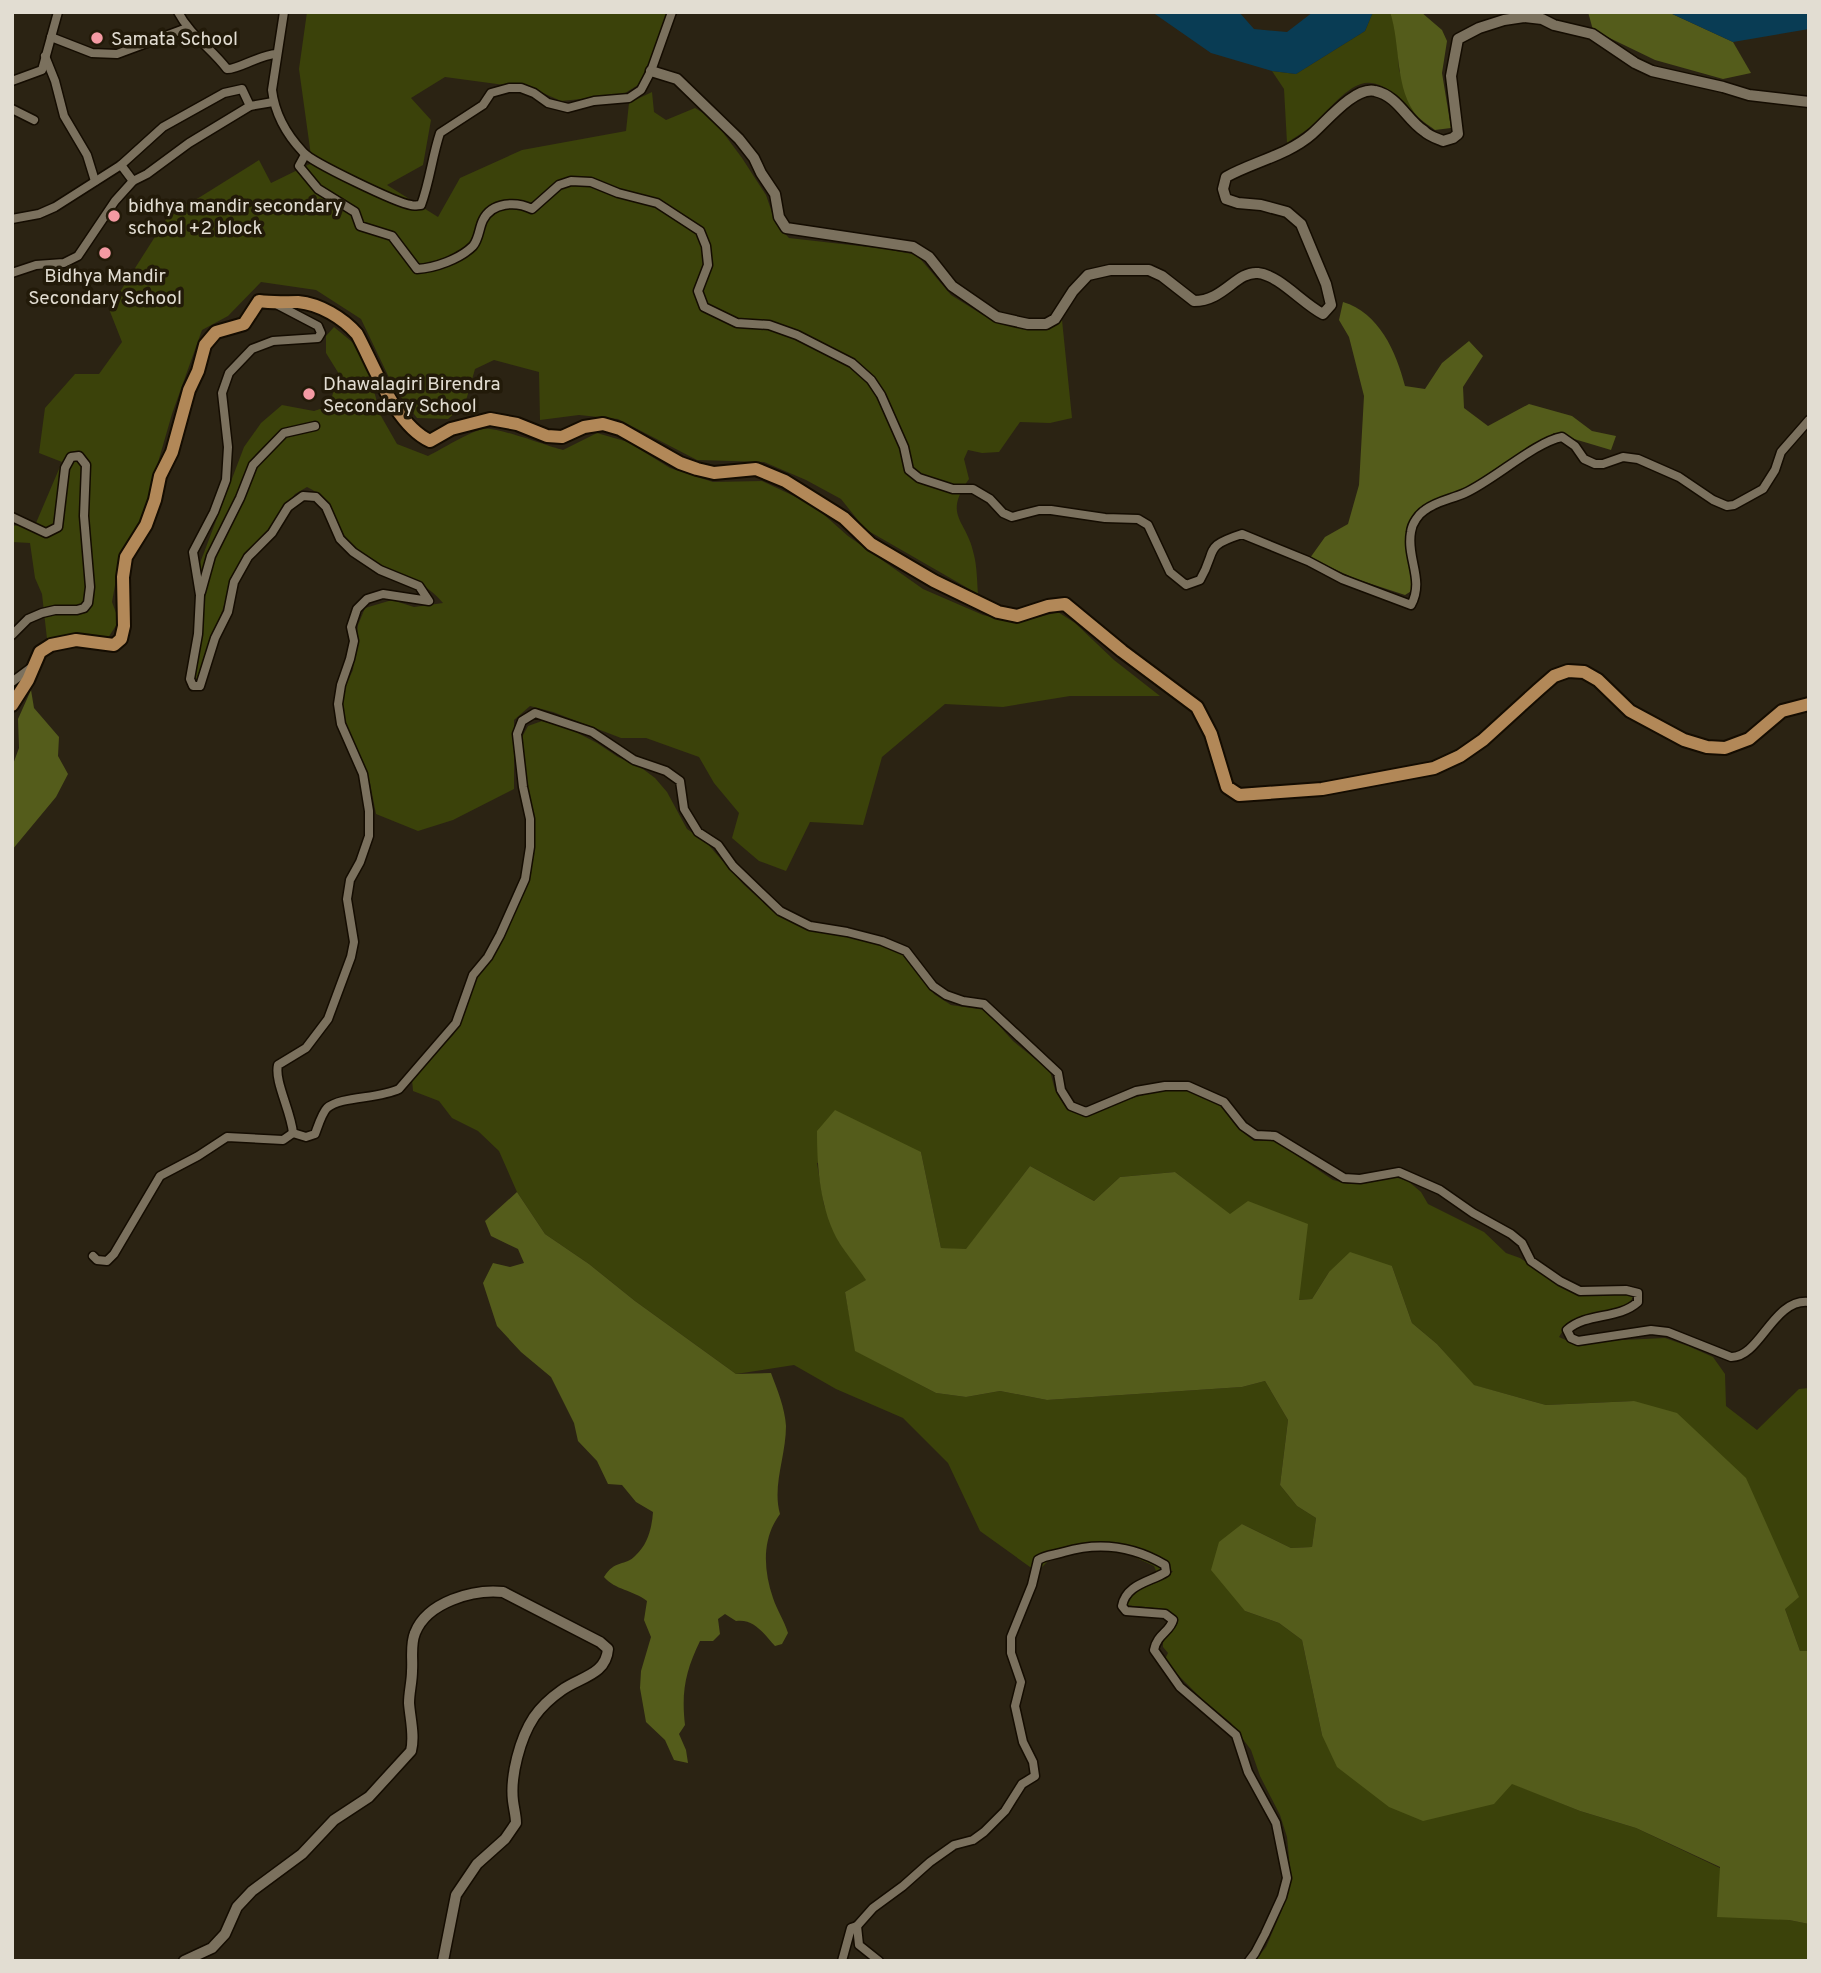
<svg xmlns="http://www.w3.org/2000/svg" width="1821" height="1973" viewBox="0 0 1821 1973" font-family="Overpass,sans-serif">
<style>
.green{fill:#3b420a}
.forest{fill:#545c1b}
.water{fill:#093c54}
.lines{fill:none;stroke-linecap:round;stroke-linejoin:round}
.minor-casing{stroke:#140c01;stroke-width:11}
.tertiary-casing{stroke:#140c01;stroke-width:13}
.primary-casing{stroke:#140c01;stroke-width:16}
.minor{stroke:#7b715e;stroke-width:8}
.tertiary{stroke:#7b715e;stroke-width:10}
.primary{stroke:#b28858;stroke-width:12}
.poi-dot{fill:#f49aa3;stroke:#221a09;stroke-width:2.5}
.labels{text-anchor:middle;stroke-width:7;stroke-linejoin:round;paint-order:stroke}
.poi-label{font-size:19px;fill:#e2ddd2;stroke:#221a09;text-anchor:start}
</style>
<rect width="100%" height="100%" fill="#2b2313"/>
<g class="green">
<path d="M307,12h367l-16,50 -20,23 -16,10 -61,6 -27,-12 -89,-12 -34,21 20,22 -8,45 -36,20 51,32 22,-39 62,-28 104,-19 3,-28 23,-11 2,20 12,8 29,-12 18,11 29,39 24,37 10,29 13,14 97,11 31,6 34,40 32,20 44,14 19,-1 16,-8 10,98 -22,5 -30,-1 -21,30 -17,1 -14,-3 -4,9 5,20c-27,38 -2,40 5,76 3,12 3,26 4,39l-113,-65 -24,-30 -35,-19 -42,-18 -67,-2 -79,-41 -39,-4 -39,5 -1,-48 -45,-12 -19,9 -10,35 -17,15 -31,-1 -23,-30 -33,-69 -45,-29 -55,-8 -33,34 -26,14 -30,84 -30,104 -21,34 -9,50 7,19 -13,20 -24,-8 -35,6 -5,-45 -7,-16 -5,-35 -18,-1v-16l24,-3 26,-61 -23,-9 6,-45 30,-34h24l23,-32 -13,-33 63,-99 20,-8 67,-42 12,23 41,-20 -13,-94z"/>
<path d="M1373,12h17l6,16 3,42 18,46c-13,-14 -35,-39 -56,-32 -17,5 -37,31 -51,43 -7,6 -15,10 -23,16l-3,-54 -12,-18 24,3 69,-43z"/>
<path d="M334,327l23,19 13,31 11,39 16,28 31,12c14,-7 41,-24 55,-27 13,-3 63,17 80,21l34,-17 31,9 42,26 43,14 49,-1 51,24 35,31 75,53 60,26 34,8 41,-11 17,11 39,37 46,36h-90l-67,11 -58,-3 -63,53 -19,68 -53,-3 -24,49 -27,-10 -27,-23 7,-25 -25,-30 -15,-26 -53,-19h-25l-68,-26 -23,-6 -16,14v69l-61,31 -35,11 -42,-17 -6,-31 -26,-59 -3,-17 3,-18 9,-19 5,-45 7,-17 27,-8 22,7 29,-4c-25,-31 -65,-31 -91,-58 -22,-22 -9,-40 -45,-58l-12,7 -30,41 -20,21 -11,18 -7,24 -31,82 -1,-7 7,-53 -2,-57 44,-116 17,-24 21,-18 32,6 15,-5 10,-32 -13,-21v-17z"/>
<path d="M542,721l30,9 25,13 21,14 21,9 16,12 12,14 20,37 18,12 38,43 22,20 22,16 24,10 22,2 54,14 20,9 27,39 17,11 34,5 28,31 37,30 5,19 10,16 16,9c44,-11 97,-44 139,-9 7,5 11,15 17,21 5,5 11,9 17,14l20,-1 59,40 15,4 46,-7 14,4 13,11 7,12 56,28 22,21 14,5 54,35 47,-1 12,4 -3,8c-7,2 -15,6 -22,8 -24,6 -35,1 -49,25l20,9 22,-5 64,-3 23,8 25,11 12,17 1,32 31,24 42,-41 10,-1v263h-9l-15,-42 -151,-208 -88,4 -73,-20 -36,-41 -25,-21 -20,-57 -63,6 -17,27 -13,1 -69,-85 -55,-43 -55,5 -26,24 -64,-35 -64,84 -25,-2 -20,-96 -104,11 7,42 15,37 28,38 -22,12 11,59 80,42 30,4 34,-6 47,9 195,-13 23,-6 23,39 -8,65 17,21 19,12 -4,29 -21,1 -49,-24 3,87 34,12 23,17 20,95 189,48 69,28 56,17 84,40 69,52 20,4v37h-554l11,-14 16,-37 9,-31 -4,-42 -7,-22 -20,-39 -9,-26 -20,-27 -29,-24 -38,-38 4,-8 -5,-6v-8l15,-16c-7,-18 -33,-15 -51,-18v-6c13,-15 34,-13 46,-28h-17l-2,-5 -26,-12 -39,-4 -39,9 -13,13 -57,-41 -32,-68 -45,-45 -67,-29 -42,-24 -58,9 -101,-73 -46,-37 -44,-30 -28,-42 -18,-41 -21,-20 -26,-13 -13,-17 -26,-10 -1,-12 42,-45 23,-57 27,-39 26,-62 5,-39 -14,-98 7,-13z"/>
</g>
<g class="forest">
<path d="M1390,12h31l21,18 5,11 -5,32 9,55 -16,2c-5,-4 -12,-8 -17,-13 -24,-27 -17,-73 -28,-105z"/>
<polygon points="1588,12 1668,12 1733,42 1751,73 1723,79 1655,60 1593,30"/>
<path d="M1343,302c36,11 53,49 62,84l20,3 17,-26 27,-22 14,15 -20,31 1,21 24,18 41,-22 43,12 20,15 24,5 -5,14 -57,-17 -64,44 -42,20 -40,29 7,55 -2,9 -8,5 -49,-16 -46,-21 15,-21 23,-13 11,-39 5,-89 -15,-59 -10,-17z"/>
<polygon points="31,690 34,708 59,737 58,756 68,774 56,797 12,850 12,767 19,748 18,719"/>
<path d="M835,1110l86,42 20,96 25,1 64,-83 64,35 26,-24 55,-5 55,42 18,-13 60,23 -9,76 13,-1 17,-27 21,-20 42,14 20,57 25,21 37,41 72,20 88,-4 43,12 69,65 53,119 -14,12 15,42h9v273l-20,-4 -72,-3 3,-50 -84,-39 -56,-17 -68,-27 -18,20 -71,17 -34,-14 -52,-40 -15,-32 -20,-95 -23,-17 -34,-12 -34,-41 8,-28 23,-18 49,24 21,-1 4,-29 -19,-12 -17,-21 8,-65 -23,-39 -23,6 -195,13 -47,-9 -34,6 -30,-4 -81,-42 -10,-59 21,-12c-8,-12 -18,-24 -26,-36 -20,-33 -23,-76 -23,-113z"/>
<path d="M517,1192l28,42 44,30 46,37 101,73 35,-1c6,16 14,35 15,53 0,30 -14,60 -6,88 -18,24 -17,55 -7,84 4,12 11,22 15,35l-6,11 -7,2c-11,-12 -21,-28 -39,-25l-11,-7 -7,5 2,15 -7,7h-13c-14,29 -19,50 -15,84l-6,9 7,16 2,13 -14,-3 -9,-20 -19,-18 -6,-34 1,-17 10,-34 -7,-17 3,-19c-14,-11 -32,-11 -43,-24 11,-18 21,-10 32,-22 12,-11 16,-28 17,-43l-17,-10 -14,-17 -14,-1 -11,-23 -19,-20 -4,-18 -23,-46 -30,-25 -24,-26 -14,-43 10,-20 17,4 14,-4 -6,-14 -27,-13 -6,-15z"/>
</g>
<g class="water">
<polygon points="1152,12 1239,12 1254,29 1287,32 1313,12 1373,12 1365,31 1296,74 1272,71 1211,53"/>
<polygon points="1668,12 1809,12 1809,29 1733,42"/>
</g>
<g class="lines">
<defs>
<g id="minor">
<path d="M178,12c12,23 34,37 49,57 10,1 32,-14 49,-15"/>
<path d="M284,12l-12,78c3,25 14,44 31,62 8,10 94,51 108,53 3,1 7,0 10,0 9,-24 11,-48 19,-72l43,-28 8,-12 18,-5h12l13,5 14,10 20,5 26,-7 35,-3 12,-8 10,-19 21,-59"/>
<polyline points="51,37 92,53 117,54 187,28"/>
<polyline points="45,56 55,81 64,116 87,155 95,181"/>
<polyline points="12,81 42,70 58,12"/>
<polyline points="12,109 34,120"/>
<path d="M305,155l-6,11 19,23 37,23 5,14 32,10 25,33c18,-1 43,-10 56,-23 6,-7 6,-18 10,-26 9,-18 33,-19 49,-11l27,-24 12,-4 20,1 27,11 39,10 43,28 6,15 2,19 -10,26 6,16 33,16 32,2 28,10 55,28 19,17 10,15 23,52 5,23 10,8 34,11h20l17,10 13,14 9,4 27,-7h12l54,8 33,1 10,6 22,47 16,13 14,-5c18,-31 2,-33 42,-46l66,27 34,18 69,26c14,-25 -5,-47 0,-73 1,-9 8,-18 14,-22 12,-9 27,-11 40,-17 29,-13 70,-51 97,-56l13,9 9,13 11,5h8l20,-7 15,2 41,18 34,23 14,6 7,-1 29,-16 12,-19 6,-18 28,-32"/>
<polyline points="121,165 133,181"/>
<polyline points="12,219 39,214 55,207 121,165 163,127 224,93 242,89 250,106"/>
<polyline points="12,273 36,265 64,263 78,256 115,201 133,181 147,174 189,143 250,106 273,102"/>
<path d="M276,304l42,22 3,7 -3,5 -45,3 -21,8 -23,24 -7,20 6,54 -2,33 -12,32 -21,40 7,43 -2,39 -8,45 3,7h7l15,-48 13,-26 6,-30 14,-25 24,-24 16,-26 15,-11 13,1 10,10 14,32 13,13 27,18 39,16 10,15 -46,-7 -16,5 -10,10 -6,18 3,14 -4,18 -9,26 -3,19 3,20 22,50 6,37v25l-9,26 -10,18 -3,19 7,43 -3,15 -23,62 -22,29 -28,17c-4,16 13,46 15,68l13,4 9,-3c3,-8 7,-21 12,-26 14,-12 52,-9 72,-19l57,-66 17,-48 15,-18 12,-22 25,-56 5,-32v-28l-7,-32 -6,-53 5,-13 13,-8 57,19 42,28 32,11 14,10 4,28 14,23 20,13 15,21 47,45 30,15 37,6 35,9 24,10 27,35 13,9 17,6 21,3 74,69 3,17 10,16 15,6 50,-21 29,-5h23l36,16 19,24 13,9 19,1 69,42 16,1 39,-7 41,18 33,23 38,21 11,9 9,18 29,20 20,10 46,-1 12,3v9c-20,18 -51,10 -71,28l4,8 7,3 73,-11 17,2 63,25c29,1 42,-59 78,-55"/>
<polyline points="12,517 46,533 58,527 65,468 71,457 79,456 86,465 84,516 90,587 88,603 84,608 77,610 55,610 42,613 28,619 12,635"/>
<polyline points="201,592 211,556 240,498 253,465 284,433 315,426"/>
<polyline points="12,682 32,667"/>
<polyline points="93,1256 97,1260 107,1261 114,1254 160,1176 198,1156 227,1137 283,1140 293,1133"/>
<path d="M857,1926l16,-18 30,-22 27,-24 24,-17 19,-5 11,-8 21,-21 17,-27 13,-8 -2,-14 -10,-20 -8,-36 6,-24 -10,-29v-16l21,-52 6,-25c8,-5 17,-5 26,-8 34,-10 69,-6 101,13l1,7c-16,10 -40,12 -44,34l4,5 39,3 8,6c-3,12 -16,14 -19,30l26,37 56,48 12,37 28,51 11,55 -5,19 -17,37 -10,19 -6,8"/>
<polyline points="842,1961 851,1928 857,1926 859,1945 879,1961"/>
</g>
<g id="tertiary">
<path d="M651,71l26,8 62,60 15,19 7,15 14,21 4,23 7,11 127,19 16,10 23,29 45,31 31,7h18l9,-5 18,-28 15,-16 22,-5h39l13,6 32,25c30,0 42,-30 64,-28 21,2 45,31 65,41l8,-9 -5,-21 -25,-60 -14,-12 -26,-7 -23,-2 -12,-4 -3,-10 3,-12c27,-15 62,-22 86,-43 14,-12 43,-48 63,-43 23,5 31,28 49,40 5,5 12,7 19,10l10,-3 5,-4 -7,-58 7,-37 21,-11 25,-8 20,-3 18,2 12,6 38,9 43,29 17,8 71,16 26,8 60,7"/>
<path d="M184,1961l28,-13 13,-14 12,-27 15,-16 50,-37 32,-34 35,-23 42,-46c4,-15 -1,-33 -2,-48 0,-11 3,-21 3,-32 1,-12 -2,-26 3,-38 12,-31 58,-44 88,-41l97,50 8,7c-2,26 -28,28 -46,41 -10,7 -21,17 -28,27 -14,21 -24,59 -21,84 1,8 3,15 3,22l-11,16 -28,25 -21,31 -13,66"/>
</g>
<path id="primary" d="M12,705l16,-25 12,-28 11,-7 25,-5 38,5 7,-6 3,-13 -1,-49 3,-20 20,-32 9,-25 5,-24 12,-24 17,-62 9,-19 7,-26 11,-13 28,-8 15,-23c13,2 26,1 39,1 22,2 45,16 59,32 18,33 38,91 73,107l21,-12 39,-10 27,5 30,12 15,1 22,-10 19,-3 17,5 60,34 17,6 17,4 42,-4 29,12 59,37 27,26 63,37 64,31 19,4 31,-10 17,-2 57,47 75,56 14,27 16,53 12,8 83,-6 112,-21 26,-12 23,-16 55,-50 16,-14 14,-5 16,1 14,8 32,31 54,29 23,7 18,1 24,-9 33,-28 27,-7"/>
</defs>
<use href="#minor" class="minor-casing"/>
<use href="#tertiary" class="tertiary-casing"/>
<use href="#primary" class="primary-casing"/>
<use href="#minor" class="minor"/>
<use href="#tertiary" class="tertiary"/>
<use href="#primary" class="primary"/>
</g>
<g class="poi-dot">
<circle cx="97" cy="38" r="7"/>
<circle cx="114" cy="216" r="7"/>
<circle cx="105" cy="253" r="7"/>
<circle cx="309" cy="394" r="7"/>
</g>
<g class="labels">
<g class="poi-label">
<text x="111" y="45">Samata School</text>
<text x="128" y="212">bidhya mandir secondary<tspan x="128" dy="22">school +2 block</tspan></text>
<text x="105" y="282" text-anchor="middle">Bidhya Mandir<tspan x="105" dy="22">Secondary School</tspan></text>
<text x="323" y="390">Dhawalagiri Birendra<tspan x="323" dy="22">Secondary School</tspan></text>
</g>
</g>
<rect width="1821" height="1973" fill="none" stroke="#e2ddd2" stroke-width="28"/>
</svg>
